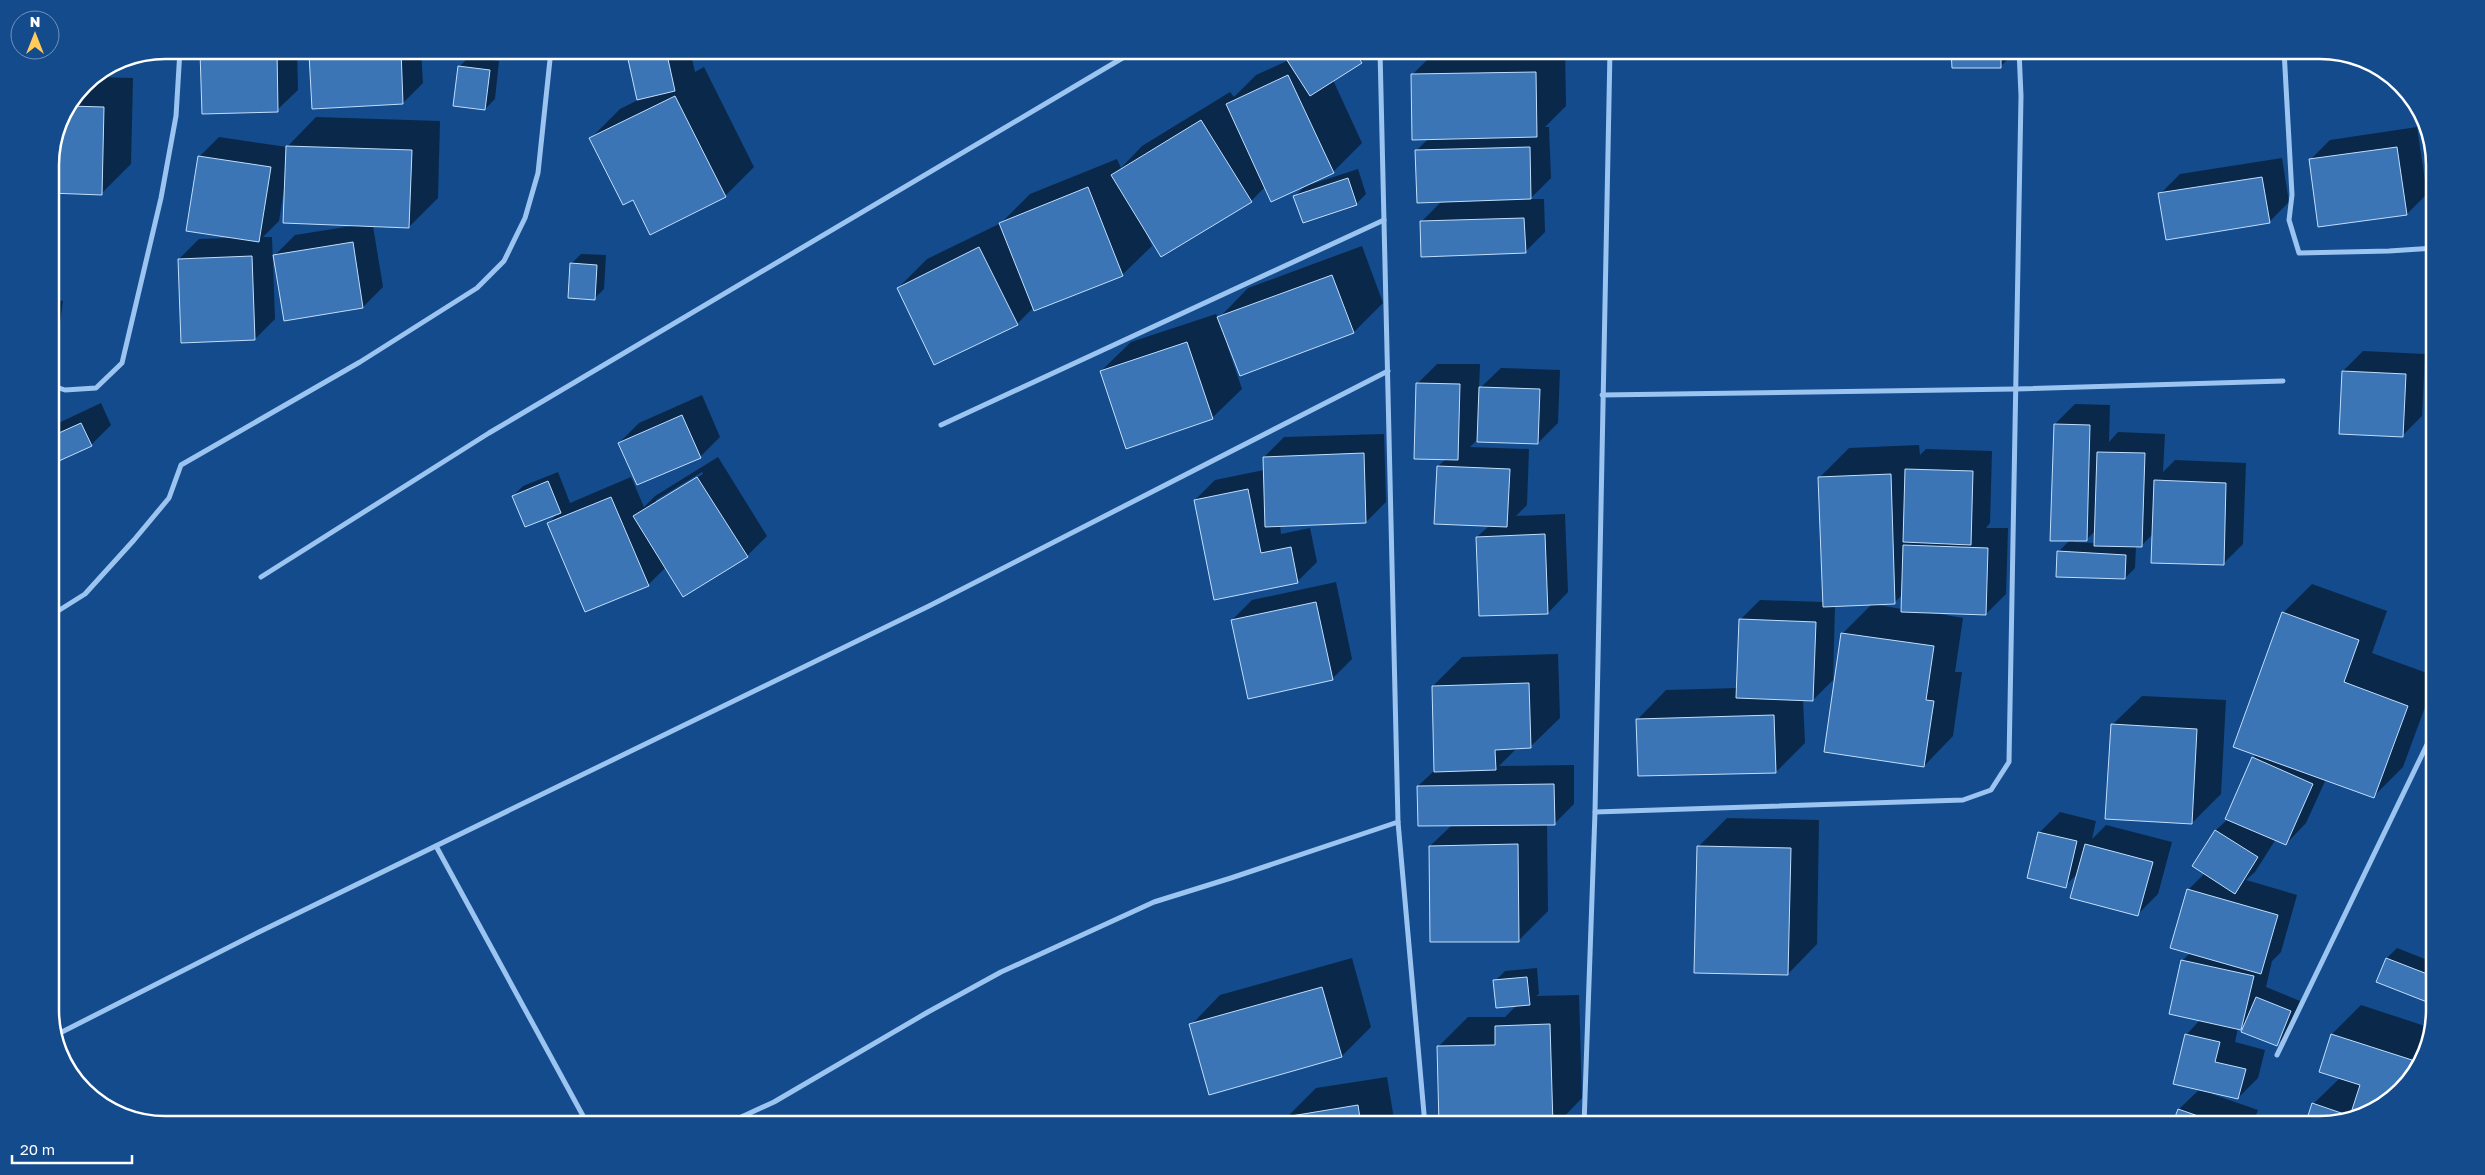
<svg xmlns="http://www.w3.org/2000/svg" width="2485" height="1175" viewBox="0 0 2485 1175" font-family="'Golos Text',sans-serif">
<style>
.shadow{fill:#0007;fill-rule:evenodd}
.building{fill:#3b75b5;stroke:#c1defc}
.lines{fill:none;stroke-linecap:round;stroke-linejoin:round}
.minor{stroke:#9bc4f1;stroke-width:5}
.rim{fill:none;stroke:#fff;stroke-width:2.5}
</style>
<rect width="100%" height="100%" fill="#134b8c"/>
<g class="shadow">
<polygon points="204,50 297,50 298,90 277,110 201,53"/>
<polygon points="315,50 421,50 423,83 403,103 310,55"/>
<polygon points="627,50 690,50 695,72 704,67 754,167 725,196 591,138 620,109 638,100"/>
<polygon points="1289,50 1373,50 1361,62 1333,80 1362,143 1333,172 1311,182 1312,184 1358,169 1366,194 1356,204 1295,196 1306,185 1266,186 1251,201 1146,233 1152,246 1122,275 1034,307 1017,324 898,288 927,259 1001,223 1030,194 1117,159 1121,168 1142,146 1230,92 1234,97 1256,75 1289,60 1285,54"/>
<polygon points="1437,50 1565,50 1566,106 1545,127 1549,127 1551,178 1530,199 1544,199 1545,232 1525,252 1421,222 1442,201 1416,151 1429,138 1412,75"/>
<polygon points="1953,50 2017,50 2001,66"/>
<polygon points="469,57 499,61 495,99 485,109 459,67"/>
<polygon points="94,77 133,78 131,164 101,194 50,157 59,120 84,83"/>
<polygon points="316,117 440,121 438,198 409,227 373,226 383,287 363,307 275,255 295,235 352,226 284,189 279,221 263,237 272,237 275,319 255,339 179,259 199,239 230,238 199,157 219,137 287,147"/>
<polygon points="2417,127 2427,194 2407,214 2310,160 2330,140"/>
<polygon points="2282,158 2289,202 2269,222 2160,194 2180,174"/>
<polygon points="1362,246 1383,303 1354,332 1227,345 1242,389 1212,418 1101,371 1131,342 1216,314 1218,319 1248,288"/>
<polygon points="581,254 606,255 604,289 594,299 571,264"/>
<polygon points="50,299 63,301 59,331 50,339"/>
<polygon points="2363,351 2425,354 2422,416 2402,436 2343,371"/>
<polygon points="1437,364 1480,364 1479,389 1501,368 1560,370 1558,423 1538,443 1479,438 1470,447 1529,449 1527,505 1516,516 1565,514 1568,592 1548,613 1477,537 1490,525 1438,466 1446,459 1417,384"/>
<polygon points="702,395 720,437 700,457 619,443 639,423"/>
<polygon points="101,403 111,425 91,445 50,464 50,427"/>
<path d="M2075,404l35,1 -1,37 9,-10 47,2 -2,38 12,-12 71,3 -3,81 -20,20 -70,-30 -12,12h-5l-1,22 -10,10 -67,-26 12,-12 -15,-116zM2096,530l-1,13 -22,-1 1,-2h12z"/>
<polygon points="1384,434 1386,502 1366,522 1280,525 1281,534 1310,528 1317,562 1297,582 1215,598 1195,500 1215,480 1264,470 1264,457 1284,437"/>
<path d="M1919,445l1,10 6,-6 66,2 -2,72 -4,5h22l-2,66 -20,20 -46,-2v2l23,4 -8,54h7l-9,64 -29,30 -82,-132 30,-30 -37,1 -2,75 -20,20h-10l2,43 -29,29 -139,-52 29,-30 72,-2 2,-68 20,-20 64,2 -4,-125 29,-29zM1902,595v14l-25,-4 17,-2z"/>
<path d="M718,457l49,79 -20,20 -81,11 -18,18 -100,-61 12,-13 -34,15 -13,-30 10,-10 35,-14 12,31 61,-26 13,30 11,-11zM702,472l1,2 -47,29v-3z"/>
<polygon points="1336,582 1352,659 1332,679 1232,620 1252,600"/>
<polygon points="2312,584 2387,611 2372,653 2435,676 2435,680 2403,767 2374,796 2326,779 2306,823 2286,844 2276,839 2255,872 2246,880 2297,895 2281,952 2272,961 2266,987 2300,1001 2286,1035 2276,1045 2246,1022 2241,1028 2238,1028 2235,1042 2265,1050 2258,1078 2238,1098 2213,1092 2212,1094 2258,1110 2252,1125 2174,1125 2179,1109 2200,1089 2186,1035 2201,1019 2182,961 2191,952 2188,890 2205,873 2194,866 2216,830 2228,819 2253,758 2257,754 2283,613"/>
<polygon points="1558,654 1560,718 1530,747 1517,748 1499,766 1574,765 1574,804 1554,824 1547,824 1548,911 1519,940 1430,846 1452,825 1418,786 1435,770 1433,686 1462,657"/>
<polygon points="2142,696 2226,700 2221,794 2192,823 2112,725"/>
<polygon points="2060,812 2096,821 2092,839 2106,825 2172,842 2158,894 2138,914 2078,873 2065,886 2029,877 2040,832"/>
<polygon points="1727,818 1819,820 1817,944 1788,974 1698,847"/>
<polygon points="2397,948 2435,963 2435,993 2427,1001 2378,981 2387,958"/>
<polygon points="1352,958 1371,1027 1342,1056 1191,1025 1220,995"/>
<polygon points="1537,968 1539,994 1536,996 1579,995 1582,1098 1556,1125 1441,1125 1438,1047 1468,1017 1505,1017 1517,1005 1495,981 1505,971"/>
<polygon points="2361,1005 2431,1028 2426,1055 2384,1106 2321,1125 2313,1104 2340,1078 2320,1071 2332,1034"/>
<polygon points="1387,1077 1395,1125 1288,1125 1287,1117 1316,1088"/>
<polygon points="2016,1117 2060,1119 2060,1125 2009,1125"/>
</g>
<g class="building">
<polygon points="277,50 278,112 202,114 200,52"/>
<polygon points="401,50 403,104 312,109 309,54"/>
<polygon points="626,50 666,50 675,91 637,100"/>
<polygon points="1289,50 1354,50 1362,63 1310,96 1283,54"/>
<polygon points="1951,50 2001,50 2001,68 1952,68"/>
<polygon points="458,66 490,70 485,110 453,106"/>
<polygon points="1536,72 1537,137 1412,140 1411,74"/>
<polygon points="1288,75 1334,173 1271,202 1226,104"/>
<polygon points="675,96 726,197 650,235 633,200 623,205 589,138"/>
<polygon points="69,106 104,107 102,195 50,193 50,157 59,120"/>
<polygon points="1201,120 1252,202 1161,257 1111,175"/>
<polygon points="2430,142 2435,157 2435,198 2432,198"/>
<polygon points="286,146 412,150 409,228 283,223"/>
<polygon points="1530,147 1531,199 1417,203 1415,150"/>
<polygon points="2397,147 2407,215 2318,227 2309,159"/>
<polygon points="198,156 271,167 259,242 186,231"/>
<polygon points="2262,177 2270,223 2166,240 2158,193"/>
<polygon points="1348,178 1357,205 1303,223 1293,196"/>
<polygon points="1088,187 1123,276 1034,311 999,223"/>
<polygon points="1524,218 1526,253 1421,257 1420,221"/>
<polygon points="353,242 363,308 284,321 273,255"/>
<polygon points="979,247 1018,325 934,365 897,288"/>
<polygon points="252,256 255,340 181,343 178,259"/>
<polygon points="570,263 597,265 595,300 568,298"/>
<polygon points="1332,275 1354,333 1240,376 1217,317"/>
<polygon points="1187,342 1213,419 1126,449 1100,371"/>
<polygon points="2342,371 2406,374 2403,437 2339,434"/>
<polygon points="1416,383 1460,384 1458,460 1414,459"/>
<polygon points="1479,387 1540,389 1538,444 1477,442"/>
<polygon points="682,415 701,458 637,485 618,443"/>
<polygon points="81,423 92,446 50,465 50,437"/>
<polygon points="2054,424 2090,425 2087,541 2050,541"/>
<polygon points="2097,452 2145,453 2142,547 2094,546"/>
<polygon points="1364,453 1366,523 1265,527 1263,457"/>
<polygon points="1437,466 1510,469 1507,527 1434,524"/>
<polygon points="1905,469 1973,471 1971,545 1903,542"/>
<polygon points="1891,474 1895,604 1823,607 1818,477"/>
<polygon points="697,477 748,557 683,597 633,516"/>
<polygon points="2154,480 2226,483 2224,565 2151,563"/>
<polygon points="548,481 561,513 525,527 512,496"/>
<polygon points="1248,489 1261,553 1291,547 1298,583 1214,600 1194,500"/>
<polygon points="611,497 649,586 585,612 547,523"/>
<polygon points="1545,534 1548,614 1479,616 1476,537"/>
<polygon points="1903,545 1988,548 1986,615 1901,612"/>
<polygon points="2057,551 2126,555 2125,579 2056,577"/>
<polygon points="1316,602 1333,680 1248,699 1231,620"/>
<polygon points="2282,612 2359,640 2344,682 2408,706 2374,798 2233,747"/>
<polygon points="1739,619 1816,622 1813,701 1736,698"/>
<polygon points="1841,633 1934,646 1926,700 1934,701 1924,767 1824,752"/>
<polygon points="1529,683 1531,748 1495,750 1496,770 1434,772 1432,686"/>
<polygon points="1774,715 1776,773 1638,776 1636,719"/>
<polygon points="2111,724 2197,729 2192,824 2105,819"/>
<polygon points="2252,757 2313,784 2286,845 2225,819"/>
<polygon points="1554,784 1555,825 1418,826 1417,786"/>
<polygon points="2215,830 2258,857 2235,894 2192,866"/>
<polygon points="2038,832 2077,841 2066,888 2027,878"/>
<polygon points="1518,844 1519,942 1430,942 1429,846"/>
<polygon points="2085,844 2153,862 2138,916 2070,898"/>
<polygon points="1697,846 1791,848 1788,975 1694,973"/>
<polygon points="2187,889 2278,915 2261,974 2170,948"/>
<polygon points="2386,958 2435,977 2435,983 2427,1002 2376,982"/>
<polygon points="2181,960 2254,976 2241,1030 2169,1014"/>
<polygon points="1527,977 1530,1005 1496,1008 1493,980"/>
<polygon points="1322,987 1342,1057 1209,1095 1189,1024"/>
<polygon points="2256,997 2291,1011 2277,1046 2241,1032"/>
<polygon points="1550,1024 1553,1125 1439,1125 1437,1046 1495,1045 1495,1026"/>
<polygon points="2185,1034 2220,1042 2215,1062 2246,1069 2238,1099 2173,1084"/>
<polygon points="2331,1034 2412,1060 2406,1080 2384,1106 2350,1116 2360,1085 2319,1072"/>
<polygon points="2312,1103 2350,1116 2321,1125 2305,1125"/>
<polygon points="1358,1105 1361,1125 1287,1125 1285,1117"/>
<polygon points="2178,1109 2224,1125 2172,1125"/>
</g>
<g class="lines">
<g class="minor">
<polyline points="1380,50 1398,822"/>
<polyline points="2284,50 2292,195 2289,220 2299,253 2389,251 2435,248"/>
<polyline points="50,385 65,390 96,388 122,363 161,198 176,116 180,50"/>
<polyline points="1602,395 2016,389 2283,381"/>
<polyline points="941,425 1384,220"/>
<polyline points="261,577 489,433 1136,50"/>
<polyline points="50,616 85,594 134,540 169,498 181,465 360,362 477,288 504,261 525,218 538,173 551,50"/>
<polyline points="1595,812 1963,800 1991,790 2009,762 2021,96 2019,50"/>
<polyline points="436,846 588,1125"/>
<polyline points="56,1035 259,932 929,606 1388,371"/>
<polyline points="2277,1055 2435,728"/>
<polyline points="724,1125 774,1102 928,1012 1001,972 1154,902 1231,878 1398,822 1425,1125"/>
<polyline points="1584,1125 1595,812 1610,50"/>
</g>
</g>
<path d="M0 0H2485V1175H0ZM165 59H2320A106 106 0 0 1 2426 165V1010A106 106 0 0 1 2320 1116H165A106 106 0 0 1 59 1010V165A106 106 0 0 1 165 59Z" fill="#134b8c" fill-rule="evenodd"/>
<path class="rim" d="M165 59H2320A106 106 0 0 1 2426 165V1010A106 106 0 0 1 2320 1116H165A106 106 0 0 1 59 1010V165A106 106 0 0 1 165 59Z"/>
<g transform="translate(35 35)"><circle r="24" fill="#134b8c" stroke="#7193ba"/>
<path d="M0-4L9 19L0 12L-9 19Z" fill="#ffcb5a"/>
<text y="-8" font-size="14" font-weight="bold" text-anchor="middle" fill="#ffffff">N</text>
</g>
<path d="M12 1155v8h120v-8" fill="none" stroke="#ffffff" stroke-width="2.5"/>
<text x="20" y="1155" font-size="15" fill="#ffffff" stroke="#134b8c" stroke-width="4" paint-order="stroke">20 m</text>
</svg>
